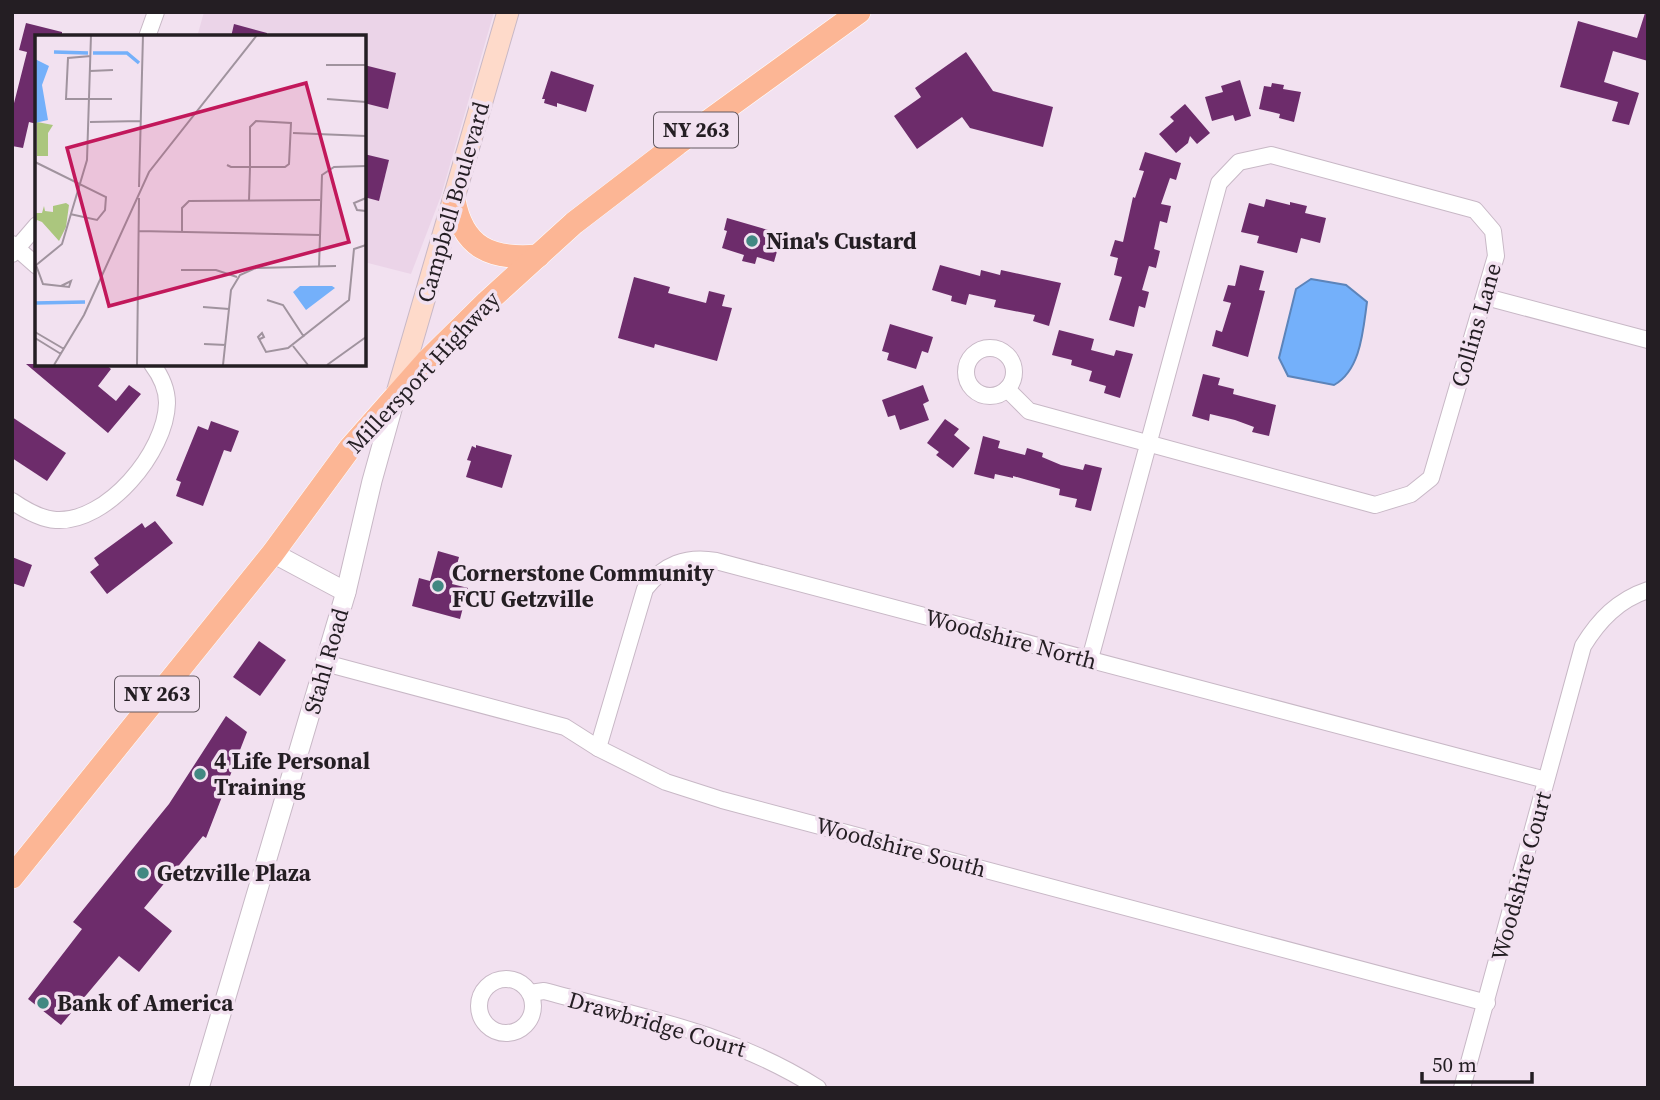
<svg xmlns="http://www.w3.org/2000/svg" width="1660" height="1100" viewBox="0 0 1660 1100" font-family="'Source Serif 4',serif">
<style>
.built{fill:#ebd4e8}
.water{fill:#74b0fa;stroke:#5c84ba;stroke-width:2}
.building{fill:#6d2c6b}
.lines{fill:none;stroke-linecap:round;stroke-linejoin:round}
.minor-casing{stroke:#c8b8c6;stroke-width:18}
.tertiary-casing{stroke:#c8b8c6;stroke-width:21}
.secondary-casing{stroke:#c8b8c6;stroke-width:23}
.primary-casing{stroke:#fff;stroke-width:24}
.minor{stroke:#fff;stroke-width:16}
.tertiary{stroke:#fff;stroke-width:19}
.secondary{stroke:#fedaca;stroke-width:21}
.primary{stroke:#fcb695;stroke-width:23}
.poi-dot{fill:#428882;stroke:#f2e1f0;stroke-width:2.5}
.labels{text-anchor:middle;stroke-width:7;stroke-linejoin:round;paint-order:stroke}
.shield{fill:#f2e1f0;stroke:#625860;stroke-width:2}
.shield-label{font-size:21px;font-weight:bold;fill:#241e23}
.street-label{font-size:23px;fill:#241e23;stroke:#f2e1f0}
.poi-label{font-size:23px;font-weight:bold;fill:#241e23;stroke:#f2e1f0;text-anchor:start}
.inset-river{fill:none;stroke:#74b0fa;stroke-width:3.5}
.inset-road{fill:none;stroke:#a0939e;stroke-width:2}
.view{fill:#c2185b;fill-opacity:0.15;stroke:#c2185b;stroke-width:3.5}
.inset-edge{fill:none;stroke:#241e23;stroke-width:3.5}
</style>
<rect width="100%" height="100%" fill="#f2e1f0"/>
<polygon class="built" points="204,12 494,12 441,196 411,274 364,262 364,37 197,37"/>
<path class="water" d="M1311,279l35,6 21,17c-4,28 -6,68 -33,83l-46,-9 -9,-18 17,-69z"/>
<g class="building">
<polygon points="1645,13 1648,14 1648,61 1613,51 1604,82 1639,93 1629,125 1612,121 1618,102 1560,87 1578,21 1637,38"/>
<polygon points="26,23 62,32 62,37 37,37 37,124 29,122 23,148 12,146 12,111 27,52 19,50"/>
<polygon points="234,24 267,33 267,37 231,37"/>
<polygon points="966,52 993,91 1053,107 1043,147 970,128 962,117 917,149 894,116 921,97 915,88"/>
<polygon points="364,65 396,73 388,109 364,103"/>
<polygon points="551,71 594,85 586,112 557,103 557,107 544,103 545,99 542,99"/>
<polygon points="1240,80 1251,116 1235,121 1233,115 1212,121 1205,97 1223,92 1221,86"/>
<polygon points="1272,83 1284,85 1283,89 1301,92 1294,122 1279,118 1280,114 1259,109 1264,86 1271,87"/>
<polygon points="1185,104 1210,133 1197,144 1190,136 1188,143 1176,153 1159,134 1174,121 1170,117"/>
<polygon points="1145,152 1181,163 1176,180 1170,178 1161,204 1171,206 1167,223 1160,221 1154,249 1160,251 1156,268 1149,266 1142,290 1149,292 1145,308 1139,306 1134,327 1109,320 1122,277 1114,275 1118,258 1110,256 1115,240 1123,242 1133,197 1135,198 1144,171 1139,170"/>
<polygon points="364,154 389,160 379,201 364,197"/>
<polygon points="1266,199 1290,205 1290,202 1307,206 1305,213 1326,218 1320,243 1301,238 1297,253 1257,243 1259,236 1241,232 1249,203 1264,207"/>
<polygon points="727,218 782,234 774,262 757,257 755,264 742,261 744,255 722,248 727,231 724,230"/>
<polygon points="940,265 980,276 981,270 1000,275 1001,270 1061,283 1049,326 1033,321 1035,315 994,307 996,300 969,294 966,305 951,301 952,296 932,290"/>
<polygon points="1240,265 1264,271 1259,290 1265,291 1248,357 1212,346 1216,330 1222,332 1231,303 1223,301 1228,285 1235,286"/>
<polygon points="634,277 670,287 668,293 706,303 709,291 725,295 722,306 732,308 717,361 655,344 654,348 618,338"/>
<polygon points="890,324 933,337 928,353 922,351 916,369 887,360 889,353 882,351"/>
<polygon points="1059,330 1094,339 1091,350 1114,356 1116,350 1133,354 1120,398 1104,393 1106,386 1089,381 1092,371 1071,365 1072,360 1052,355"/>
<polygon points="26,364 105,364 111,369 98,386 116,401 129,385 141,394 108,433"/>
<polygon points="1203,374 1220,378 1218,385 1234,389 1233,394 1276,405 1269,436 1252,432 1254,427 1235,420 1210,414 1209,421 1192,416"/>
<polygon points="923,385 929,401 923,404 929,420 900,430 895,415 888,417 882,400"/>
<polygon points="12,417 66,453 47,481 12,458"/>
<polygon points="945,419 959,429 954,435 970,448 953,468 936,455 939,452 927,443"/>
<polygon points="211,421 239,431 231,452 224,450 203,506 176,496 181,482 176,480 198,426 208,430"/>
<polygon points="983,436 1000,441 998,448 1025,455 1027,448 1043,453 1042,457 1061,465 1083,470 1085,464 1102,468 1091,511 1075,507 1077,499 1059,495 1060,489 1013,476 1013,478 995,474 994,479 974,474"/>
<polygon points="476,445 512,455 502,488 466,477 471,461 467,460 472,446 476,448"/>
<polygon points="155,521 173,543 107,594 90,572 99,565 94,558 142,523 145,528"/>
<polygon points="438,551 459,557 452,584 468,588 460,619 412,606 419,578 430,581"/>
<polygon points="12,557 32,565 24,587 12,583"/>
<polygon points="259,641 286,660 260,696 233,677"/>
<polygon points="226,716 247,732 206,838 203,836 144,908 172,931 139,972 119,956 61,1025 28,999 82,929 73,922 169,804"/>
</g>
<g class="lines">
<defs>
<g id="minor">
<polyline points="147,37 156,12"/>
<polyline points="12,244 37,266"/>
<polyline points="12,254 37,225"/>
<polyline points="1486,297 1648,340"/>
<circle cx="990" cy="372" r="24"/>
<polyline points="1007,389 1029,411 1375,505 1411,494 1431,478 1496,256 1493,231 1475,210 1271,155 1239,162 1219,183 1090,659"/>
<path d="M12,501c13,9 28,18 44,19 51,3 110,-68 111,-117 0,-15 -6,-27 -15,-39"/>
<polyline points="325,663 565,727 598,748 666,782 722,800 1487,1003"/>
<path d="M598,748l47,-159c19,-25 41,-33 71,-28l830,219"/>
<circle cx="506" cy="1006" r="27"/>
<path d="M530,993l14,-2c98,26 187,42 274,97"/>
<path d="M1462,1088l121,-442c16,-26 35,-46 65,-56"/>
</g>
<g id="tertiary">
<polyline points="273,553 346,592"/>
<polyline points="199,1088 346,592 372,481 396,395"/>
</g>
<polyline id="secondary" points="397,393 508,12"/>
<g id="primary">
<path d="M454,200c9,48 37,60 84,56"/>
<polyline points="12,877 273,553 350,448 427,361 487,302 574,223 677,144 859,12"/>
</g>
</defs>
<use href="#minor" class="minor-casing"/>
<use href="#tertiary" class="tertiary-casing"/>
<use href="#secondary" class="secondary-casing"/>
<use href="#primary" class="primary-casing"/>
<use href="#minor" class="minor"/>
<use href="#tertiary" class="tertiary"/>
<use href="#secondary" class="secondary"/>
<use href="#primary" class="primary"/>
</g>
<g class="poi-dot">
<circle cx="752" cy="241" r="7"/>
<circle cx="438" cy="586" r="7"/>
<circle cx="200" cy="774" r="7"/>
<circle cx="143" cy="873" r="7"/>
<circle cx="43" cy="1003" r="7"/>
</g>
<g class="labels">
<g class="shield">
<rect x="654" y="112.5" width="84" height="35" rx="5"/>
<rect x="115" y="676.5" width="84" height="35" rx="5"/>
</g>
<g class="shield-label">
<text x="696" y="137">NY 263</text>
<text x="157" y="701">NY 263</text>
</g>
<g class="street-label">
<text transform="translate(453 202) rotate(-74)" y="8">Campbell Boulevard</text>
<text transform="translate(1476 325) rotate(-74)" y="8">Collins Lane</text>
<text transform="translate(423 372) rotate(-47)" y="8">Millersport Highway</text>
<text transform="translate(1011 639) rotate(15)" y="8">Woodshire North</text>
<text transform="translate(326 661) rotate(-74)" y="8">Stahl Road</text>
<text transform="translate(901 847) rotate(15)" y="8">Woodshire South</text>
<text transform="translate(1521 876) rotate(-75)" y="8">Woodshire Court</text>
<text transform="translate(657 1024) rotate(16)" y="8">Drawbridge Court</text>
</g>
<g class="poi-label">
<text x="766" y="249">Nina's Custard</text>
<text x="452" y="581">Cornerstone Community<tspan x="452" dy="26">FCU Getzville</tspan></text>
<text x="214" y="769">4 Life Personal<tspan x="214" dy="26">Training</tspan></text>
<text x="157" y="881">Getzville Plaza</text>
<text x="57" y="1011">Bank of America</text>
</g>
</g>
<g transform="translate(35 35)">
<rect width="331" height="331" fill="#f2e1f0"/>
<path d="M2,87l16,3 -5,8v23h-11zM31,168l3,2 -3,22 -7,14 -17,-19 -5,-2 -2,5v-12h7l2,-7 1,5 8,1v-6z" fill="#abc67e"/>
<path d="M0,24l14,7 -7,19 6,35 -13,3zM265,251h32l3,2 -29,22 -13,-18z" fill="#74b0fa"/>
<path class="inset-river" d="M19,17l34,1M58,18h34l12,10M0,268l50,-1"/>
<path class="inset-road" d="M56,21l-23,2 -2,41h46M291,30h40M55,36l23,-1M292,64l39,3M55,87l51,-1M258,98l73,3M0,127l71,35 -1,13 -8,10 -27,-6M192,130l4,2h54l4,-3 2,-41 -35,-2 -6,6v40l-1,34M104,152l4,-152M331,163l-12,5 3,7 9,1M104,196l181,4M147,197v-24l7,-7 131,-1M1,230l7,19 26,3 2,-6 -10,5M0,231l27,-22 25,-84 4,-125M284,232l3,-92 12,-8 32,-1M146,235h35l21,7M232,265l16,5 21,32M168,272l26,2M0,297l29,17M0,303l26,16M225,304l4,-2 -2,-4 -4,4 8,15 22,-4 61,-48 5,-51 12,-4M169,309l22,1M258,311l15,19M19,330l30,-50 65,-143 108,-137M102,330l2,-167M188,330l8,-75 9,-15 16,-7 80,-2M292,330l39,-28"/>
<path class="view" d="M271,48l43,159 -240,64 -42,-158z"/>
<rect width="331" height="331" class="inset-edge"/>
</g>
<rect width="1660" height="1100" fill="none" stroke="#241e23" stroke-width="28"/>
<path d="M1422 1072v10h110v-10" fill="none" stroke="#241e23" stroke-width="3.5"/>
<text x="1432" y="1072" font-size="21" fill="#241e23" stroke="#f2e1f0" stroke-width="5" paint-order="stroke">50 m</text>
</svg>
